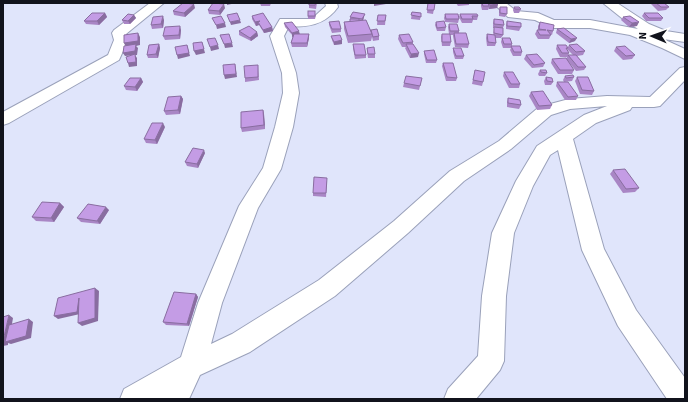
<svg xmlns="http://www.w3.org/2000/svg" width="688" height="402" viewBox="0 0 688 402" font-family="'Source Sans 3',sans-serif">
<style>
.lines{fill:none;stroke-linecap:round;stroke-linejoin:round}
.street-casing{stroke:#9aa1ba;stroke-width:2}
.street{fill:#fff;fill-rule:evenodd}
.wall{fill:#a986c5;fill-rule:evenodd}
.shaded-wall{fill:#896da0}
.building{fill:#c49ce5;stroke:#896da0}
</style>
<rect width="100%" height="100%" fill="#e0e5fb"/>
<g class="lines">
<defs>
<g id="street">
<polygon points="150,3 164,3 126,34 128,40 119,60 9,123 3,125 3,112 108,55 114,40 112,33 114,30"/>
<path d="M325,3h12l1,4c-12,17 -29,21 -49,19l-5,10 12,37 3,20 -6,34 -12,42 -23,39 -36,95 -11,41 21,-10 87,-54 75,-59 56,-50 49,-30 40,-34 30,-8 38,-3 43,1 30,-29 5,-1v13l-25,26 -6,1h-22l-2,3 -34,13 -23,16 31,110 32,61 49,68v21h-18l-49,-73 -36,-76 -24,-100 -8,5 -17,31 -19,47 -8,63 -2,65 -4,9 -24,29h-32l4,-10 30,-33 4,-60 10,-63 24,-52 21,-35 47,-31 23,-9 -37,3 -19,6 -40,34 -47,32 -56,52 -73,63 -85,56 -50,23 -11,24h-69l4,-10 57,-32 17,-54 41,-97 24,-38 12,-41 8,-34 -1,-20 -12,-37 10,-17h28l8,-4 10,-9z"/>
<polygon points="493,3 506,3 516,11 538,13 554,20 590,20 638,29 623,19 603,3 617,3 649,24 666,31 685,34 685,42 663,39 685,49 685,59 662,48 630,35 590,28 552,28 535,20 508,17"/>
</g>
</defs>
<use href="#street" class="street-casing"/>
<use href="#street" class="street"/>
</g>
<g class="wall">
<polygon points="260,3 271,3 270,6 261,6"/>
<polygon points="317,3 316,9 309,8 309,5"/>
<polygon points="401,3 417,3 402,4"/>
<polygon points="428,3 440,3 440,4 435,3 433,14 427,13"/>
<polygon points="456,3 469,3 469,5 458,6"/>
<polygon points="481,3 497,3 498,4 497,8 489,9 489,8 488,10 482,10 481,6"/>
<polygon points="651,3 664,3 669,7 666,10 658,11 651,4"/>
<polygon points="500,7 507,14 505,17 499,16 499,10"/>
<polygon points="514,7 521,9 519,13 514,13 513,10"/>
<polygon points="195,8 185,17 174,15 173,11"/>
<polygon points="225,8 220,15 209,14 208,10"/>
<polygon points="412,12 421,13 420,20 411,19"/>
<polygon points="105,13 107,17 99,25 86,24 84,21"/>
<polygon points="644,13 663,18 661,21 646,21 642,16"/>
<polygon points="445,14 459,19 458,23 445,22 444,18"/>
<polygon points="460,14 478,16 477,20 473,20 472,23 462,23 459,17"/>
<polygon points="134,15 136,18 130,24 124,24 122,20"/>
<polygon points="316,15 315,19 308,19 308,16"/>
<polygon points="378,15 386,15 385,25 377,25"/>
<polygon points="252,16 272,27 273,31 264,33 259,25 256,26 252,19"/>
<polygon points="350,17 364,17 363,21 371,30 379,36 379,40 373,41 372,37 371,41 348,43 344,29 344,22 350,22"/>
<polygon points="623,17 637,26 629,27 621,20"/>
<polygon points="494,19 504,25 503,28 503,35 501,38 496,38 496,43 495,46 487,46 486,38 487,34 493,35 494,28 493,28 493,23"/>
<polygon points="164,20 163,28 152,29 151,25"/>
<polygon points="507,21 521,27 519,31 506,29 506,25"/>
<polygon points="329,22 341,29 341,32 332,33 329,25"/>
<polygon points="436,22 446,27 445,31 437,31 435,25"/>
<polygon points="540,22 553,31 552,35 550,34 551,35 549,39 538,39 535,34 537,30 538,30 538,26"/>
<polygon points="284,23 300,34 309,34 309,38 307,47 292,47 291,43 293,36 285,27"/>
<polygon points="449,24 459,31 459,33 469,44 468,48 455,47 453,36 453,35 450,35 451,42 450,46 442,46 441,37 442,34 449,34 448,27"/>
<polygon points="557,29 575,41 569,43 556,33"/>
<polygon points="181,30 180,39 165,40 163,36"/>
<polygon points="239,31 257,32 258,36 251,41 239,35"/>
<polygon points="399,35 413,42 413,44 418,57 410,58 405,48 406,47 402,47 398,39"/>
<polygon points="331,36 342,40 342,44 334,45 332,40"/>
<polygon points="502,38 512,44 512,46 522,52 521,56 513,56 510,50 511,48 503,48 501,42"/>
<polygon points="159,44 160,48 158,58 148,58 147,55"/>
<polygon points="353,44 366,55 366,58 355,59 353,48"/>
<path d="M557,45l11,2 1,-2 16,6 -2,4 -6,1 9,11 -2,3 -8,1 -8,-10 6,9 -2,4h-14l-7,-11 1,-4h14l1,-2h-7l-4,-8zM567,49l6,6h-5l1,-2 -2,-3z"/>
<polygon points="616,47 635,55 632,59 623,60 614,51"/>
<polygon points="367,48 375,54 375,58 368,58 367,51"/>
<polygon points="453,48 464,56 463,59 455,59 453,52"/>
<polygon points="424,51 437,60 436,63 426,63 424,54"/>
<polygon points="526,55 545,63 543,67 532,68 524,59"/>
<polygon points="443,63 457,78 456,81 446,81 442,66"/>
<polygon points="258,65 259,80 245,82 245,78"/>
<polygon points="475,70 483,82 482,86 472,84"/>
<polygon points="540,70 547,73 545,76 539,76 538,74"/>
<polygon points="504,72 520,84 519,88 509,88 503,76"/>
<polygon points="565,76 574,77 572,81 564,82 563,80"/>
<polygon points="546,77 553,82 551,85 545,85 544,81"/>
<polygon points="577,77 594,91 592,95 580,94 575,81"/>
<polygon points="141,78 143,82 137,91 126,90 124,86"/>
<polygon points="421,82 419,90 403,87 404,83"/>
<polygon points="557,82 578,96 576,100 565,100 556,86"/>
<polygon points="531,92 552,105 550,109 537,110 529,96"/>
<polygon points="181,96 183,99 180,114 166,115 164,111"/>
<polygon points="508,98 521,105 519,109 507,107 507,102"/>
<polygon points="263,110 264,114 265,129 242,132 241,128"/>
<polygon points="165,127 157,144 146,143 144,139"/>
<polygon points="205,153 198,168 187,166 185,162"/>
<polygon points="613,170 639,188 635,192 623,193 610,174"/>
<polygon points="327,181 326,197 313,196 313,193"/>
<polygon points="60,203 64,207 54,222 36,221 32,217"/>
<polygon points="109,210 100,224 81,222 77,218"/>
<polygon points="196,294 198,297 189,326 166,325 163,322"/>
</g>
<g class="shaded-wall">
<polygon points="227,3 236,3 227,5"/>
<polygon points="374,3 386,3 386,4 374,6"/>
<polygon points="194,4 195,8 185,17 184,13"/>
<polygon points="224,4 225,8 220,15 219,11"/>
<polygon points="498,4 497,8 489,9 490,5"/>
<polygon points="105,13 107,17 99,25 97,21"/>
<polygon points="365,14 362,23 362,19"/>
<polygon points="134,15 136,18 130,24 128,21"/>
<polygon points="163,16 164,20 163,28 161,24"/>
<polygon points="240,20 241,23 231,25 230,22"/>
<polygon points="260,21 258,22 259,25 256,26 255,22"/>
<polygon points="639,22 637,26 629,27 632,23"/>
<polygon points="225,23 226,27 217,29 216,25"/>
<polygon points="180,26 181,30 180,39 179,35"/>
<polygon points="272,27 273,31 264,33 263,30"/>
<polygon points="299,31 300,35 292,37 292,33"/>
<polygon points="257,32 258,36 251,41 250,38"/>
<polygon points="138,33 140,37 140,45 136,46 138,48 137,55 135,55 137,58 137,66 129,67 128,63 135,55 125,56 123,53 126,47 124,43"/>
<polygon points="309,34 309,38 307,47 307,43"/>
<polygon points="577,38 575,41 569,43 571,39"/>
<polygon points="342,40 342,44 334,45 334,42"/>
<polygon points="202,42 205,53 196,55 194,51"/>
<polygon points="232,43 233,47 225,48 224,44"/>
<polygon points="159,44 160,48 158,58 156,54"/>
<polygon points="187,45 190,56 178,59 177,55"/>
<polygon points="218,45 219,49 211,51 210,47"/>
<polygon points="419,53 418,57 410,58 411,54"/>
<polygon points="235,64 237,77 225,79 224,75"/>
<polygon points="141,78 143,82 137,91 135,87"/>
<polygon points="181,96 183,99 180,114 178,110"/>
<polygon points="263,110 264,114 265,129 264,125"/>
<polygon points="163,123 165,127 157,144 155,140"/>
<polygon points="204,150 205,153 198,168 197,164"/>
<polygon points="60,203 64,207 54,222 51,218"/>
<polygon points="106,207 109,210 100,224 97,221"/>
<polygon points="95,288 99,291 98,321 82,326 78,323"/>
<polygon points="196,294 198,297 189,326 187,324"/>
<polygon points="79,298 80,314 58,319 54,316"/>
<polygon points="9,315 13,318 9,341 29,319 33,322 31,338 11,344 8,343 8,345 3,346 3,341"/>
</g>
<g class="building">
<polygon points="183,3 194,4 184,13 173,11"/>
<polygon points="213,3 224,4 219,11 208,10"/>
<polygon points="309,3 316,3 315,5 309,5"/>
<polygon points="428,3 435,3 434,10 427,10"/>
<polygon points="482,3 488,3 489,6 483,6"/>
<polygon points="489,3 497,3 498,4 490,5"/>
<polygon points="656,3 664,3 669,7 661,7"/>
<polygon points="500,7 507,7 507,14 500,13"/>
<polygon points="514,7 519,7 521,9 515,9"/>
<rect x="308" y="11" width="7" height="5"/>
<polygon points="353,12 365,14 362,19 350,17"/>
<polygon points="412,12 421,13 421,17 411,15"/>
<polygon points="92,13 105,13 97,21 84,21"/>
<polygon points="237,13 240,20 230,22 227,15"/>
<polygon points="263,13 272,27 263,30 258,22 260,21 255,22 252,16"/>
<polygon points="644,13 658,13 663,18 649,18"/>
<polygon points="128,14 134,15 128,21 122,20"/>
<polygon points="445,14 458,14 459,19 446,19"/>
<polygon points="460,14 477,14 478,16 472,16 473,19 462,19"/>
<polygon points="378,15 386,15 385,21 377,21"/>
<polygon points="163,16 161,24 151,25 153,17"/>
<polygon points="221,16 225,23 216,25 212,18"/>
<polygon points="630,16 639,22 632,23 623,17"/>
<polygon points="350,19 359,19 359,21 350,22"/>
<polygon points="494,19 503,20 504,25 494,24"/>
<polygon points="366,20 372,34 348,36 344,22"/>
<polygon points="339,21 341,29 332,29 329,22"/>
<polygon points="444,21 446,27 437,28 436,22"/>
<polygon points="507,21 521,23 521,27 507,26"/>
<polygon points="292,22 299,31 292,33 284,23"/>
<polygon points="540,22 554,25 553,31 547,30 551,35 540,35 537,30 546,30 539,29"/>
<polygon points="449,24 457,24 459,31 450,31"/>
<polygon points="180,26 179,35 163,36 165,27"/>
<polygon points="249,26 257,32 250,38 239,31"/>
<polygon points="494,27 503,28 503,35 494,33"/>
<polygon points="564,28 577,38 571,39 557,29"/>
<polygon points="377,29 379,36 373,37 371,30"/>
<polygon points="138,33 138,41 124,43 124,35"/>
<polygon points="454,33 466,33 469,44 456,44"/>
<polygon points="229,34 232,43 224,44 220,35"/>
<polygon points="294,34 309,34 307,43 291,43"/>
<polygon points="409,34 413,42 403,43 399,35"/>
<polygon points="442,34 450,34 451,42 442,42"/>
<polygon points="487,34 495,35 496,43 488,42"/>
<polygon points="340,35 342,40 334,42 331,36"/>
<polygon points="215,38 218,45 210,47 207,39"/>
<polygon points="502,38 510,38 512,44 504,44"/>
<polygon points="202,42 204,49 194,51 193,43"/>
<polygon points="136,44 135,51 123,53 124,46"/>
<polygon points="159,44 156,54 147,55 149,45"/>
<polygon points="353,44 364,44 366,55 355,55"/>
<polygon points="406,44 413,44 419,53 411,54"/>
<polygon points="577,44 585,51 576,52 569,45"/>
<polygon points="187,45 189,53 177,55 175,47"/>
<polygon points="557,45 566,45 568,48 566,48 569,53 562,53"/>
<polygon points="511,46 520,46 522,52 514,52"/>
<polygon points="625,46 635,55 626,56 616,47"/>
<polygon points="374,47 375,54 368,54 367,48"/>
<polygon points="453,48 461,48 464,56 456,56"/>
<polygon points="434,50 437,60 427,60 424,51"/>
<polygon points="135,54 136,62 128,63 126,57"/>
<polygon points="537,54 545,63 534,65 526,55"/>
<polygon points="568,55 576,55 586,67 578,67"/>
<polygon points="566,58 574,70 560,70 552,59"/>
<polygon points="443,63 453,63 457,78 447,77"/>
<polygon points="235,64 236,74 224,75 223,65"/>
<polygon points="258,65 258,77 245,78 244,66"/>
<polygon points="475,70 485,72 483,82 473,80"/>
<polygon points="540,70 546,70 547,73 541,72"/>
<polygon points="504,72 513,72 520,84 511,84"/>
<polygon points="573,75 574,77 566,78 565,76"/>
<polygon points="406,76 422,78 420,86 404,83"/>
<polygon points="546,77 552,78 553,82 547,81"/>
<polygon points="577,77 588,77 594,91 582,90"/>
<polygon points="130,78 141,78 135,87 124,86"/>
<polygon points="557,82 568,82 578,96 568,97"/>
<polygon points="543,91 552,105 539,106 531,92"/>
<polygon points="181,96 178,110 164,111 168,97"/>
<polygon points="508,98 520,100 521,105 508,103"/>
<polygon points="263,110 264,125 241,128 241,112"/>
<polygon points="152,123 163,123 155,140 144,139"/>
<polygon points="193,148 204,150 197,164 185,162"/>
<polygon points="625,169 639,188 626,189 613,170"/>
<polygon points="314,177 327,178 326,193 313,193"/>
<polygon points="42,202 60,203 51,218 32,217"/>
<polygon points="88,204 106,207 97,221 77,218"/>
<polygon points="95,288 95,318 78,323 79,298 77,312 54,316 58,298"/>
<polygon points="174,292 196,294 187,324 163,322"/>
<polygon points="9,315 3,341 3,317"/>
<polygon points="29,319 26,336 5,342 9,325"/>
</g>
<rect width="688" height="402" fill="none" stroke="#11131c" stroke-width="8"/>
<g transform="translate(652 36) rotate(272)" stroke="#ffffff" stroke-width="3" paint-order="stroke">
<path d="M0-3L7 15L0 10L-7 15Z" fill="#11131c"/>
<text y="-6" font-size="11" font-weight="bold" text-anchor="middle" fill="#11131c">N</text>
</g>
</svg>
